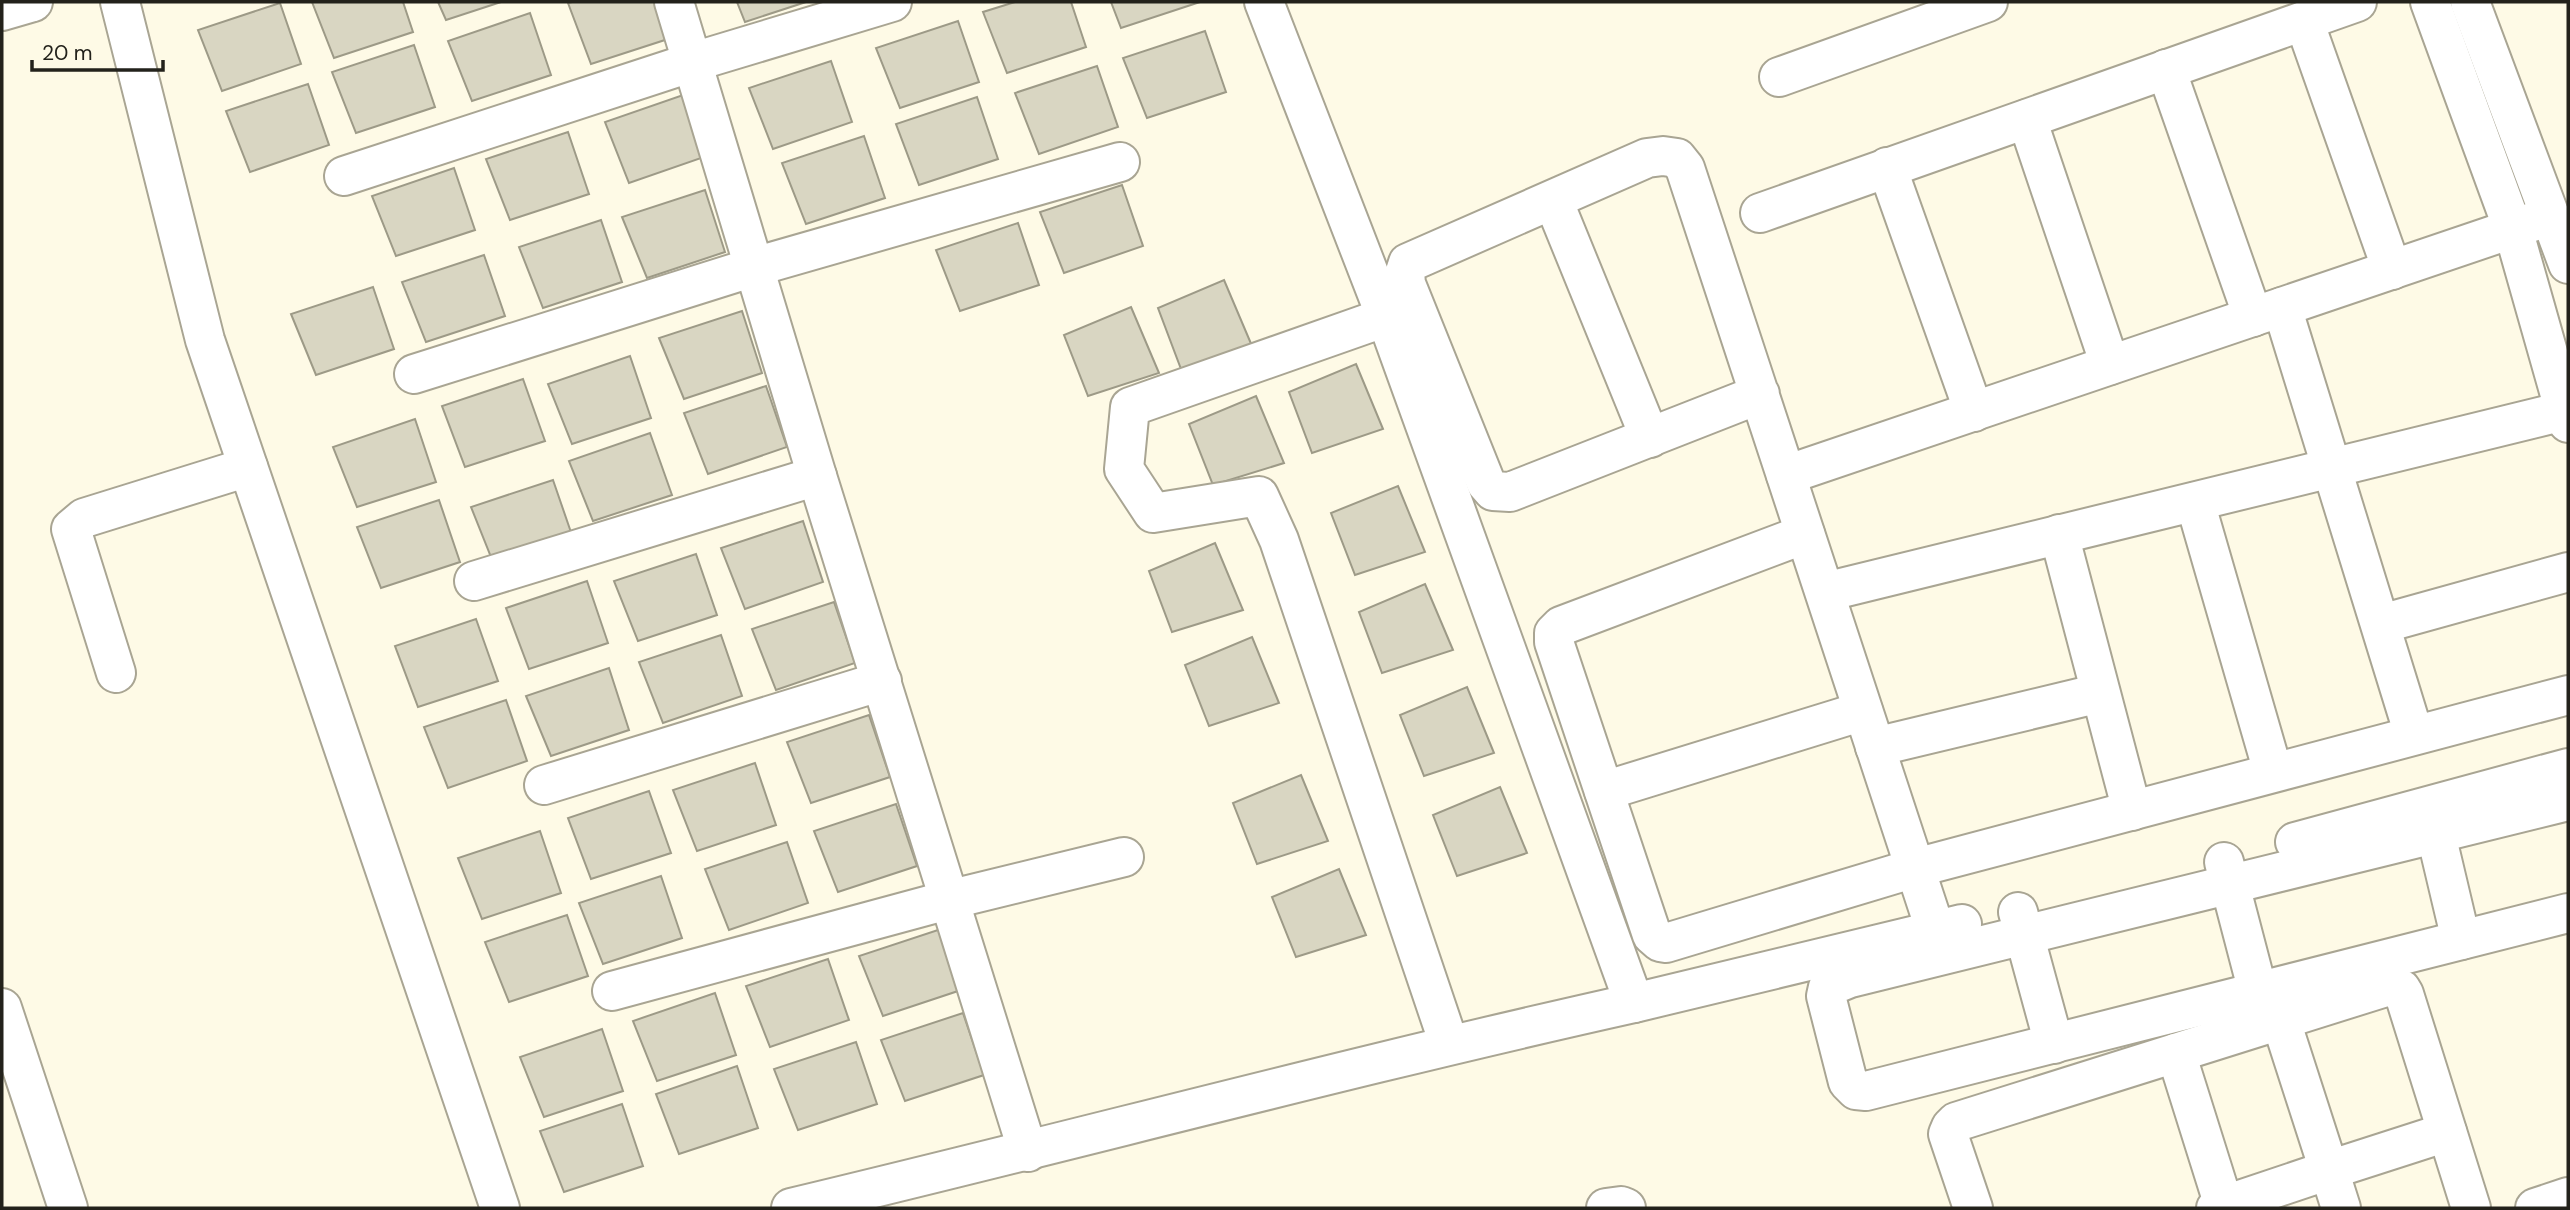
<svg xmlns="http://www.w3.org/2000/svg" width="2570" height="1210" viewBox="0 0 2570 1210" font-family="'DM Sans',sans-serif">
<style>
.building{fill:#d9d6c2;stroke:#9d9a87;stroke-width:2}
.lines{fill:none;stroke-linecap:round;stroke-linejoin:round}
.minor-casing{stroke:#a9a593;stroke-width:42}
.minor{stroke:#fff;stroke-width:38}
</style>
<rect width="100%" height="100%" fill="#fefae6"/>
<g class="building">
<polygon points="312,2 403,2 413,32 334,58"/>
<polygon points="438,2 501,2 446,20"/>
<polygon points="572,2 658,2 671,38 591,64 568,3"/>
<polygon points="737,2 806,2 745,22"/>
<polygon points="1015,2 1071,2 1086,47 1007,73 983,12"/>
<polygon points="1111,2 1200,2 1121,28"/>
<polygon points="280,3 301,64 222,91 198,30"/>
<polygon points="530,13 551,75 472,101 448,41"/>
<polygon points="958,21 979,82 900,108 876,48"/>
<polygon points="1205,31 1226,92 1147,118 1123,58"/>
<polygon points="414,45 435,107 356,133 332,72"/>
<polygon points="831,61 852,122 773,149 749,88"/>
<polygon points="1097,66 1118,127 1039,154 1015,93"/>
<polygon points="308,84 329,145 250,172 226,111"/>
<polygon points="686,94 707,156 629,183 605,122"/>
<polygon points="977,97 998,159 919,185 896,124"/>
<polygon points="568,132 589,194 510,220 486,159"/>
<polygon points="864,136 885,198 806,224 782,163"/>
<polygon points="454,168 475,230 396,256 372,196"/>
<polygon points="1122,185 1143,246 1064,273 1040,212"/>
<polygon points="705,190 725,252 647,278 622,217"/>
<polygon points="601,220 622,282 543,308 519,247"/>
<polygon points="1018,223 1039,285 960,311 936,250"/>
<polygon points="484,255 505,316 426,342 402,282"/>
<polygon points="1224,280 1252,346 1181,369 1158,308"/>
<polygon points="373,287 394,349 316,375 291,314"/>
<polygon points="1131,307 1159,373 1088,396 1064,335"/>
<polygon points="742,311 762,373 684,399 659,338"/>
<polygon points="630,356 651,418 572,444 548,384"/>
<polygon points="1356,364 1383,429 1312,453 1289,392"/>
<polygon points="523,379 545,441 465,467 442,406"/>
<polygon points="766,386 787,447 708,474 684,413"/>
<polygon points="1256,396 1284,463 1213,485 1189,424"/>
<polygon points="415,419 436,482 357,507 333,447"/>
<polygon points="650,433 672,495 593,521 569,461"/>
<polygon points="553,480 574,541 495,567 471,507"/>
<polygon points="1398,486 1425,552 1355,575 1331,513"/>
<polygon points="439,500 460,562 381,588 357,527"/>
<polygon points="803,521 823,582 745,609 721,548"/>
<polygon points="1215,543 1243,610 1172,632 1149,571"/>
<polygon points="696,554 717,615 638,641 614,581"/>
<polygon points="587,581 608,643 529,669 506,608"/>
<polygon points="1425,584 1453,650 1382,673 1359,612"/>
<polygon points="834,602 855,663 776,690 752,629"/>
<polygon points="476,619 498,681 418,707 395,646"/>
<polygon points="721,635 742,696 663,723 639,662"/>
<polygon points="1252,637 1279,703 1209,726 1185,665"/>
<polygon points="609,668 629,730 551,756 526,696"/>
<polygon points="1467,687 1494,753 1424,776 1400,715"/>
<polygon points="506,700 527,761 448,788 424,727"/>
<polygon points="869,715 890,777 811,803 787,742"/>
<polygon points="755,763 776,825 697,851 673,790"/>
<polygon points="1301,775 1328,841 1257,864 1233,803"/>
<polygon points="1500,787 1527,853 1457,876 1433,815"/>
<polygon points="649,791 671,853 591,879 568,818"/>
<polygon points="896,804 917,866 838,892 814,831"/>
<polygon points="540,831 561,893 482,919 458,858"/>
<polygon points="787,842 808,903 729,930 705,869"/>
<polygon points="1339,869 1366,935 1296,957 1272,897"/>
<polygon points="661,876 682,938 603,964 579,903"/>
<polygon points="567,915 588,976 509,1002 485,942"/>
<polygon points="941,929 961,990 883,1016 859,956"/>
<polygon points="828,959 849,1020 770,1047 746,986"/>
<polygon points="715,993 736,1055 657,1081 633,1021"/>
<polygon points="963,1013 984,1075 905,1101 881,1040"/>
<polygon points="602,1029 623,1091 544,1117 520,1057"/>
<polygon points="856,1042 877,1104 798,1130 774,1069"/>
<polygon points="737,1066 758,1128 679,1154 656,1094"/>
<polygon points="622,1104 643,1166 564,1192 540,1131"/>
</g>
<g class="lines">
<defs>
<g id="minor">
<polyline points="120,2 205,340 500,1208"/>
<polyline points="674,2 817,476 1028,1152"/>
<polyline points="2430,2 2513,229 2568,423"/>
<polyline points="2470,2 2568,264"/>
<polyline points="2,11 33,2"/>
<polyline points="2304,21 2392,270"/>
<polyline points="2166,69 2253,317"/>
<polyline points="1779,77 1988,2"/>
<polyline points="2027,119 2110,365"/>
<polyline points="1887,167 1974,412"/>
<polyline points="344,176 693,62 892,2"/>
<polyline points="1553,200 1650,438"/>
<polyline points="1760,213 2357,2"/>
<polyline points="2282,307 2414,735"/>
<polyline points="1386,317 1130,407 1124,469 1153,513 1259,496 1279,540 1449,1044"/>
<polyline points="414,374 754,267 1120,162"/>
<polyline points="1760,394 1510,492 1493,491 1486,483 1406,284 1405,272 1408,263 1647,158 1663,156 1677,158 1685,168 1935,929"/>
<polyline points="1786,475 2550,216"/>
<polyline points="2195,502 2273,772"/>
<polyline points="1805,534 1561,626 1554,633 1554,642 1652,935 1660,942 1666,943 1915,868 2568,695"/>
<polyline points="2059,534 2132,811"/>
<polyline points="474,581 817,476"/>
<polyline points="1825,592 2568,410"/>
<polyline points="2381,624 2568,572"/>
<polyline points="116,673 71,529 84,518 248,467"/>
<polyline points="1875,747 2100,693"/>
<polyline points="544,785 882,681"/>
<polyline points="1604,791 1863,711"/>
<polyline points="2568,801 1850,978 1828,987 1826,996 1848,1082 1856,1090 1866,1091 2568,913"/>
<polyline points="2430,809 2461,940"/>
<polyline points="2295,842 2568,768"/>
<polyline points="2224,862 2258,992"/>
<polyline points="2018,912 2054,1044"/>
<polyline points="612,991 948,900 1124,857"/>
<polyline points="1634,1003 1962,924"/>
<polyline points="2,1008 68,1208"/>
<polyline points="2281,1021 2329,1170 2447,1132"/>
<polyline points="2176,1053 2224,1206"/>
<path d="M791,1208c281,-67 560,-142 843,-205l-248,-686 -122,-315"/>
<polyline points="1606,1208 1621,1206 1626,1208"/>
<polyline points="1973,1208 1948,1134 1951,1127 1956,1122 2392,985 2401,989 2404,994 2471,1208"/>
<polyline points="2216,1208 2329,1170 2341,1208"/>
<polyline points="2535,1208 2568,1197"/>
</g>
</defs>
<use href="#minor" class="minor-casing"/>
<use href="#minor" class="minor"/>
</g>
<rect width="2570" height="1210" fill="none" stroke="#23221b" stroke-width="7"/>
<path d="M32 60v10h131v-10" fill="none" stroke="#23221b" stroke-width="3.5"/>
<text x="42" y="60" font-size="21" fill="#23221b" stroke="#fefae6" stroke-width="5" paint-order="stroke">20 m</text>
</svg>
